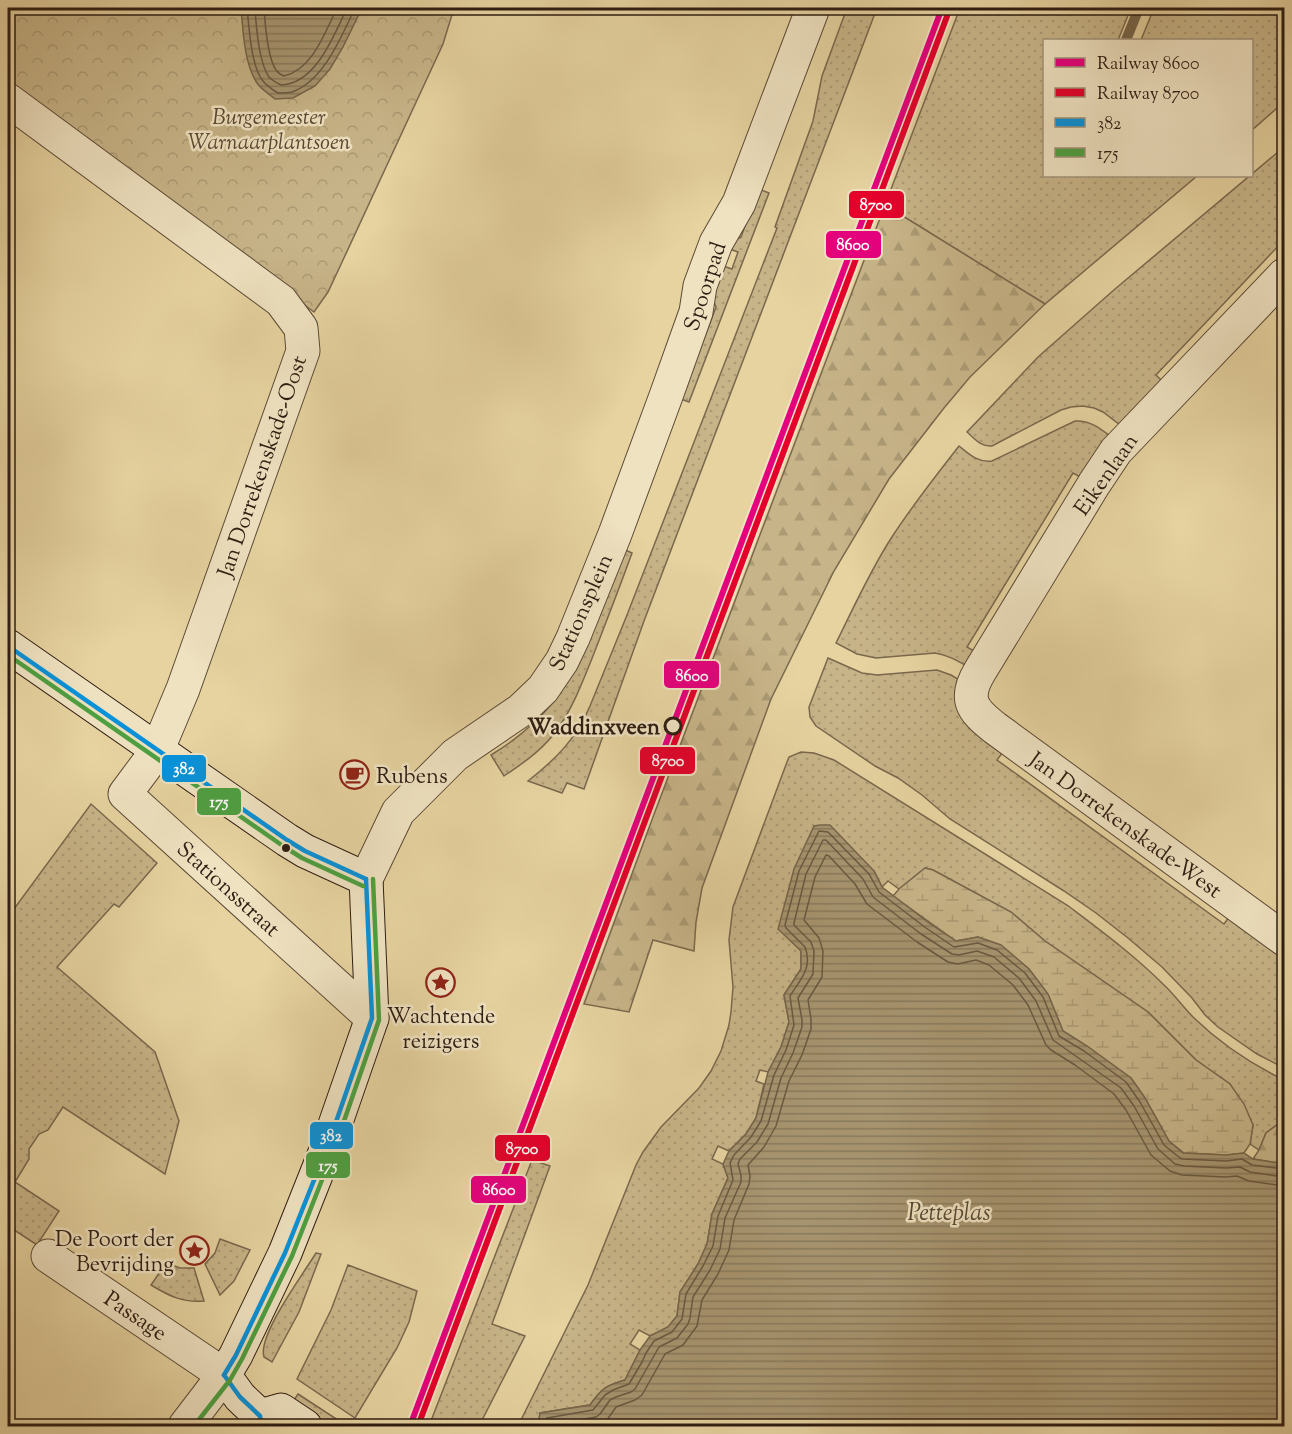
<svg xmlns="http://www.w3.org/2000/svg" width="1292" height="1434" viewBox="0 0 1292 1434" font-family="'Sorts Mill Goudy',serif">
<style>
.grass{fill:url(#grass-dots);stroke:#7a684d;stroke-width:1.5}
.forest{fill:url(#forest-firs);stroke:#7a684d;stroke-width:1.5}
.wetland{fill:url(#wetland-marsh);stroke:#7a684d;stroke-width:1.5}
.park{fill:url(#park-crowns);stroke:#7a684d;stroke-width:1.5}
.water{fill:url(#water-rules);stroke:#77654a;stroke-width:1.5}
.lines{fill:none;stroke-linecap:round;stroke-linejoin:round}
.shore{stroke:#6a5941;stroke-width:1.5}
.stream{stroke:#77654a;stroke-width:10}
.street-casing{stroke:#5c4a36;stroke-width:35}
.secondary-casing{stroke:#2e1d12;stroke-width:35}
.street{stroke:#efe2c1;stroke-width:33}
.secondary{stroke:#efe2c1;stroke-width:33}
.bus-1-casing{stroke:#efe2c1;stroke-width:9}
.bus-2-casing{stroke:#efe2c1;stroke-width:9}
.bus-1{stroke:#0792db;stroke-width:4.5}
.bus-2{stroke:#4da041;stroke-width:4.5}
.rail-1-casing{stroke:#efe2c1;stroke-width:10}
.rail-2-casing{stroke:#efe2c1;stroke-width:10}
.rail-1{stroke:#e5007d;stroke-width:6}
.rail-2{stroke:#e4002b;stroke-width:6}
.stop-dot{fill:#efe2c1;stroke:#2e1d12;stroke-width:3}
.bus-dot{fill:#2e1d12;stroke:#efe2c1;stroke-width:2}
.labels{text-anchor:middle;stroke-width:5;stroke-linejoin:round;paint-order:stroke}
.park-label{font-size:22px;font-style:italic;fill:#5c4a35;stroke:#efe2c1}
.street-label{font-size:22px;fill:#2e1d12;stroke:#efe2c1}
.stop-label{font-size:22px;font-weight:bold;fill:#2e1d12;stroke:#efe2c1;text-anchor:end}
.poi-label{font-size:22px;fill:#2e1d12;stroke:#efe2c1;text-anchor:start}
.water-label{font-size:24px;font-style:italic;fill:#584733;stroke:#efe2c1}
.line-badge{stroke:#efe2c1;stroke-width:2}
.badge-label{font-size:16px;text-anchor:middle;font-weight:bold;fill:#fff}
</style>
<defs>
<pattern id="grass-dots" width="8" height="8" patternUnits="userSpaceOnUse" patternTransform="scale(1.5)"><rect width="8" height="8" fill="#c7b488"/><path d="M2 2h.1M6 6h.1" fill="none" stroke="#ab9a74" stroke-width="1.8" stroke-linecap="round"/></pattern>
<pattern id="forest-firs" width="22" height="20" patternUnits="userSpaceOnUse" patternTransform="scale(1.5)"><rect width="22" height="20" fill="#c7b488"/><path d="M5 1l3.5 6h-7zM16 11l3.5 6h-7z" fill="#ab9a74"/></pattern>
<pattern id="wetland-marsh" width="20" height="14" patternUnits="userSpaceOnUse" patternTransform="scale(1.5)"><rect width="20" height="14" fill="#c7b488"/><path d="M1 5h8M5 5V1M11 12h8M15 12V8" fill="none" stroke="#ab9a74"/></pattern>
<pattern id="park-crowns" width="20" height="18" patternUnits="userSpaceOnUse" patternTransform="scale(1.5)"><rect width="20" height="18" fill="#c7b488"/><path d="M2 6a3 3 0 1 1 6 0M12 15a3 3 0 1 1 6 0" fill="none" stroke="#ab9a74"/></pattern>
<pattern id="water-rules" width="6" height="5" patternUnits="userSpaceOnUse" patternTransform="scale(1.5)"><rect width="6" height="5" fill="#a79570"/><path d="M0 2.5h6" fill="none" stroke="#88795b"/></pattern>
</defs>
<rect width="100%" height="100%" fill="#e6d3a0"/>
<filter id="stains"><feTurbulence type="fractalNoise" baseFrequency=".00333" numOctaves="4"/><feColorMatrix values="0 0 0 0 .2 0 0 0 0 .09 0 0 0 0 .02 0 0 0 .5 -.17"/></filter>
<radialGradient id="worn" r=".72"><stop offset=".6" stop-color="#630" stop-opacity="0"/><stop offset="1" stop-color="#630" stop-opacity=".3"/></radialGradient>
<g class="grass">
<path d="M847,8h30l-233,613 -60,168 -17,-6 -5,10 -34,-12c28,-22 48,-42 62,-75l37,-91 150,-387 -2,-1 38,-106 9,-45z"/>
<polygon points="960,8 1131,8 1118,40 1044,40 1044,176 1197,176 1045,304 885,205"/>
<polygon points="1154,8 1284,8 1284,102 1252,130 1252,40 1141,40"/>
<path d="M1284,147v93l-128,135 9,9 -41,44 -21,-16 -9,-4 -11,-2 -12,1 -10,3 -69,36c-11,1 -17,-7 -25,-14l71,-75 77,-68z"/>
<polygon points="759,189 769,193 689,402 681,399 716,307 708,288 717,264 732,269 738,252 724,247 741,237"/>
<path d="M1075,421c16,-1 27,9 39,18l-30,40 -11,-6 -106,174 12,7 -9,14c-12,-7 -22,-13 -35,-15l-59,5 -19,-4 -21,-11c17,-34 33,-70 54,-103 21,-33 45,-63 69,-94 10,8 19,17 33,15z"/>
<path d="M623,549l9,4c-13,36 -27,72 -41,108 -9,22 -18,46 -32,66 -14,21 -34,35 -55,49l-13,-21c25,-15 46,-33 64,-55z"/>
<polygon points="828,658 862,673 877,675 937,670 951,675 963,682 1005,749 997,760 1224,924 1232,913 1284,951 1284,1068 1257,1054 1218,1027 1205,1015 1192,998 1162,967 1128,938 1096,913 1064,891 950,819 922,795 898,778 875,766 816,726 810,717 809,707"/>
<path d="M801,752l13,1 20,7 233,145c33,25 67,50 96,79 11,10 20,23 31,34 27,26 57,46 90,62v46l-6,-2 -12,9 -7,17 -9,-6 3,-19 -23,-41 -34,-24 -48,-48 -103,-71 -34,-29 -78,-42 -8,-2 -26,21 -11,-8 -6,6 -8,-16 -82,69 9,11v18l-17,26 5,27 -8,25 -13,25 -8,-2 -4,11 8,3 -8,34 -10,16 -17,17 -11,-5 -6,13 11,5 5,14 -16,36 -5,30 -9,20 -18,28 -3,24 -9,11 -18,9 -11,-6 -9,14 10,6 -15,30c-18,5 -24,9 -35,25l-50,8 -2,13h-20l70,-141 48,-120 7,-13 18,-25 38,-39 12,-17 10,-20 8,-26 2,-13 2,-25 -4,-47 4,-33 54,-145 2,-5z"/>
<polygon points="91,804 157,863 119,907 114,904 57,967 155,1052 179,1121 165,1174 63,1107 48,1130 39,1134 29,1149 29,1159 15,1182 59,1211 37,1245 8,1226 8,905 14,909"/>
<polygon points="532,1160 550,1166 492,1324 525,1336 479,1426 429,1426"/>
<polygon points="220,1239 250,1250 234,1281 220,1295 205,1264 215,1253"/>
<path d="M316,1253l5,1 -22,58 -27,50 -8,-5c-7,-21 40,-84 52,-104z"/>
<path d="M166,1263l14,5h14l10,33c-21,2 -35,-5 -53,-16z"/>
<polygon points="348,1265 417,1291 409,1322 397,1348 355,1418 297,1379 331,1310"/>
<polygon points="298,1394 341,1422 343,1426 322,1426 290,1406"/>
</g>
<g class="forest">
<polygon points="885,205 1045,304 970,377 944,408 889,479 834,571 771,699 702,888 696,922 694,951 653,940 629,1012 584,1004 653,817"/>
<polygon points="1278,1124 1284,1126 1284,1164 1253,1159 1259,1150 1266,1133"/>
</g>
<polygon class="wetland" points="925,868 933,870 1011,912 1045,941 1148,1012 1196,1060 1230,1084 1244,1104 1253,1125 1250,1144 1244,1153 1226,1155 1184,1153 1169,1141 1145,1098 1131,1078 1087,1046 1063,1031 1048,994 1029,969 1000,945 978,937 956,941 893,896 899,889"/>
<polygon class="park" points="8,8 454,8 443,44 343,260 328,292 314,312 229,249 8,100"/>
<g class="water">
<path d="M241,8h121l-19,39 -13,22 -15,17 -22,12 -18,1c-6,-5 -14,-10 -18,-16 -13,-20 -14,-53 -16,-75z"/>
<path d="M820,825h10l44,46 8,16 47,36 27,18 22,-4 23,8 28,24 19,25 15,37 24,15 44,32 14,20 24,43 14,12 43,2 18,-2 9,6 31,5v262h-746l2,-13 50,-8c12,-17 15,-19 35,-25l15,-30 10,-14 18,-9 9,-11 3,-24 18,-28 9,-20 5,-30 16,-36 -5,-14 6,-13 17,-17 10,-16 12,-46 13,-25 8,-25 -5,-27 17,-26v-18l-23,-22 16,-60 20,-43z"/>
</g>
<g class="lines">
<g class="shore">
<path d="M247,8c2,18 4,59 16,73 4,5 10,9 15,12 4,0 10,0 14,-1 32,-11 50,-57 63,-84"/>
<path d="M255,8c1,17 4,55 14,69 3,3 8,6 12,8 35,-1 53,-50 66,-77"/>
<path d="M264,8c1,15 3,49 12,62 2,3 5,5 8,6 29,-7 41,-44 53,-68"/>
<path d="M544,1426l1,-6 2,-2 46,-8 12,-15 8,-5 16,-6 13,-22 4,-9 8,-12 18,-9 10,-13 4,-25 17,-28 10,-20 5,-30 15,-36 -3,-17 4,-8 17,-18 10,-16 13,-46 12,-25 8,-25 -4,-29c10,-16 23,-28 15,-49l-19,-19 -1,-3 14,-54 20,-40 9,1 41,42 10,18 47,36 28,19 24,-4 19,7 28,23 18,24 16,39 25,15 42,31 14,20 24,43 16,13 3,1 43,2 16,-2 10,6 32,4"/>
<polyline points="552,1426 554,1425 596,1417 600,1414 610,1400 616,1397 631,1392 635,1389 659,1347 677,1338 688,1324 690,1318 693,1297 710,1270 720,1249 725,1218 741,1182 741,1175 738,1164 740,1159 757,1142 768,1124 781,1078 793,1053 802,1027 802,1020 798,998 813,974 814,951 811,942 794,925 794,923 806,874 823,840 826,840 863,879 873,897 921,934 952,954 959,955 977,951 994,957 1019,978 1036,1001 1053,1040 1121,1088 1134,1106 1158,1149 1175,1164 1184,1166 1226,1168 1240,1167 1250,1172 1284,1177"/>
<polyline points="597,1426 607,1420 616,1407 635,1400 642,1395 665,1354 683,1345 697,1326 702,1300 718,1274 729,1250 734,1220 749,1184 750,1176 748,1165 764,1147 776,1126 789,1081 802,1055 811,1029 811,1019 808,1000 822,977 823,951 819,938 804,920 815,877 826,855 829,856 855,884 867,904 917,942 948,962 958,964 976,960 989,965 1013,985 1028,1005 1046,1045 1051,1050 1075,1065 1114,1094 1126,1110 1151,1155 1170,1171 1182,1175 1226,1177 1237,1176 1249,1181 1284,1186"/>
</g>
<polyline class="stream" points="1126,40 1139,8"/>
<defs>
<g id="street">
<polyline points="8,100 281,301 301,328 303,351 183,689 157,751 125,794 372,1018"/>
<path d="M1284,275l-168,176 -22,33 -114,187c-17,28 -8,39 15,57l289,211"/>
<polyline points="366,879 398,812 455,755 521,710 543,689 562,661 573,638 615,534 666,396 696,312 700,286 716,243 739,203 813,8"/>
<polyline points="48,1256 224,1375 185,1426"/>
</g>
<g id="secondary">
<polyline points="8,646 287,840 305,851 366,879 372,1018 328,1145 285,1253 236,1355 224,1375 240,1397 260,1416 262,1426"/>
<polyline points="260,1416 281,1410 305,1426"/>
</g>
</defs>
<use href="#street" class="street-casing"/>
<use href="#secondary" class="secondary-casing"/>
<use href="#street" class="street"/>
<use href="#secondary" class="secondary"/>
<defs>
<g id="bus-1">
<polyline points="8,646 287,840 305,851 366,879"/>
<polyline points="224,1375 236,1355 285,1253 328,1145 372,1018 366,879"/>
<polyline points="224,1375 240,1397 260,1416 262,1426"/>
</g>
<g id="bus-2">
<polyline points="8,655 283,846 302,858 363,886"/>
<polyline points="194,1426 230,1380 242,1359 292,1256 335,1147 379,1020 373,879"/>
</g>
</defs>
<use href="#bus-1" class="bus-1-casing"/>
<use href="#bus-2" class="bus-2-casing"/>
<use href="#bus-1" class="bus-1"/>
<use href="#bus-2" class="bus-2"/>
<defs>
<polyline id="rail-1" points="410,1426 942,8"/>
<polyline id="rail-2" points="418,1426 949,11"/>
</defs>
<use href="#rail-1" class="rail-1-casing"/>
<use href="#rail-2" class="rail-2-casing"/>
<use href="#rail-1" class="rail-1"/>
<use href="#rail-2" class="rail-2"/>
</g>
<defs>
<symbol id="cafe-ring" viewBox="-11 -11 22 22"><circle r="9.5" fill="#efe2c1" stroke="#8f2418" stroke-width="1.5"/><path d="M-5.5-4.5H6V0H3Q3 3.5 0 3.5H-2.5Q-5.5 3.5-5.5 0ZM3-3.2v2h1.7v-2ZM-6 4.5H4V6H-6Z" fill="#8f2418"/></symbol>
<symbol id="sight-ring" viewBox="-11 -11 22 22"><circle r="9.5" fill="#efe2c1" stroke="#8f2418" stroke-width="1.5"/><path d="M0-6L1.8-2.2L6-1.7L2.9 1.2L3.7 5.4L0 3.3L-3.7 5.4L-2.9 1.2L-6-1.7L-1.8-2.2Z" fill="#8f2418"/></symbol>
</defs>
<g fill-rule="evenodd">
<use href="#cafe-ring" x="338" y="758" width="33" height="33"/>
<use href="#sight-ring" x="424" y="966" width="33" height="33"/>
<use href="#sight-ring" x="178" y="1234" width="33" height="33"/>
</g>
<circle class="stop-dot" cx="673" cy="726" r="8"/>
<circle class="bus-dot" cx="286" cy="848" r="5"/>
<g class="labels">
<g class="park-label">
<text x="269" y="124">Burgemeester<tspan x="269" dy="25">Warnaarplantsoen</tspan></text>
</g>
<g class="street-label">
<text transform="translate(704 286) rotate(-72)" y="8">Spoorpad</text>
<text transform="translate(261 466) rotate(-71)" y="8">Jan Dorrekenskade-Oost</text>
<text transform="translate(1105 474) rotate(-55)" y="8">Eikenlaan</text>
<text transform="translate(580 612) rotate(-66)" y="8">Stationsplein</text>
<text transform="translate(1126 824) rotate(36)" y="8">Jan Dorrekenskade-West</text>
<text transform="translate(229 888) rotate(42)" y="8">Stationsstraat</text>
<text transform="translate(136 1315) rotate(34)" y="8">Passage</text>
</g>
<g class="stop-label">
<text x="660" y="734">Waddinxveen</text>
</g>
<g class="poi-label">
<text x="376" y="783">Rubens</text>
<text x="441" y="1023" text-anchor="middle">Wachtende<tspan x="441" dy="25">reizigers</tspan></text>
<text x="174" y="1246" text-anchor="end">De Poort der<tspan x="174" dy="25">Bevrijding</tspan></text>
</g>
<g class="water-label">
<text x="949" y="1220">Petteplas</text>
</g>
</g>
<g class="line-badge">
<rect x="848" y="190" width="57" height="29" rx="6" fill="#e4002b"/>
<rect x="825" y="230" width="57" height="29" rx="6" fill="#e5007d"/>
<rect x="663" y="660" width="57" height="29" rx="6" fill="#e5007d"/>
<rect x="639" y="746" width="57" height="29" rx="6" fill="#e4002b"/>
<rect x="161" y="754" width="46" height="29" rx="6" fill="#0792db"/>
<rect x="196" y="787" width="46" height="29" rx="6" fill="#4da041"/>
<rect x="309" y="1121" width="45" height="29" rx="6" fill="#0792db"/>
<rect x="494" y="1134" width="57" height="28" rx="6" fill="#e4002b"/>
<rect x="305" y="1151" width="46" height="28" rx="6" fill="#4da041"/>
<rect x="470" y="1175" width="57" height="29" rx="6" fill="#e5007d"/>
</g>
<g class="badge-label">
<text x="876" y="210">8700</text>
<text x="853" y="250">8600</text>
<text x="692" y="681">8600</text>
<text x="668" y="766">8700</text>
<text x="184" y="774">382</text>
<text x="219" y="807">175</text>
<text x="331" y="1141">382</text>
<text x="522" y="1154">8700</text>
<text x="328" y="1171">175</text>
<text x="499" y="1195">8600</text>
</g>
<rect width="1292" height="1434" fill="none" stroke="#e6d3a0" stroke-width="30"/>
<rect x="9" y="9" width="1274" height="1416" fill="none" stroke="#2e1d12" stroke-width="3"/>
<rect x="15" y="15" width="1262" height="1404" fill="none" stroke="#2e1d12" stroke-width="1.5"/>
<rect x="1043" y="39" width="210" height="138" fill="#efe2c1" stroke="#a2937b" stroke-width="1.5"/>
<rect x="1055" y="58" width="30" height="9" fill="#e5007d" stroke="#a2937b" stroke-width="1.5"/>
<text x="1097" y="69" font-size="18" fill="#2e1d12">Railway 8600</text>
<rect x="1055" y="88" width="30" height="9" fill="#e4002b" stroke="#a2937b" stroke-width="1.5"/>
<text x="1097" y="99" font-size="18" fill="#2e1d12">Railway 8700</text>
<rect x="1055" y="118" width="30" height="9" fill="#0792db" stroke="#a2937b" stroke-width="1.5"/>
<text x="1097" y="129" font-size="18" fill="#2e1d12">382</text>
<rect x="1055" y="148" width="30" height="9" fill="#4da041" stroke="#a2937b" stroke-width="1.5"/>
<text x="1097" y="159" font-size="18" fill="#2e1d12">175</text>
<rect width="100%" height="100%" filter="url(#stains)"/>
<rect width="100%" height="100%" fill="url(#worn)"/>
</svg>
